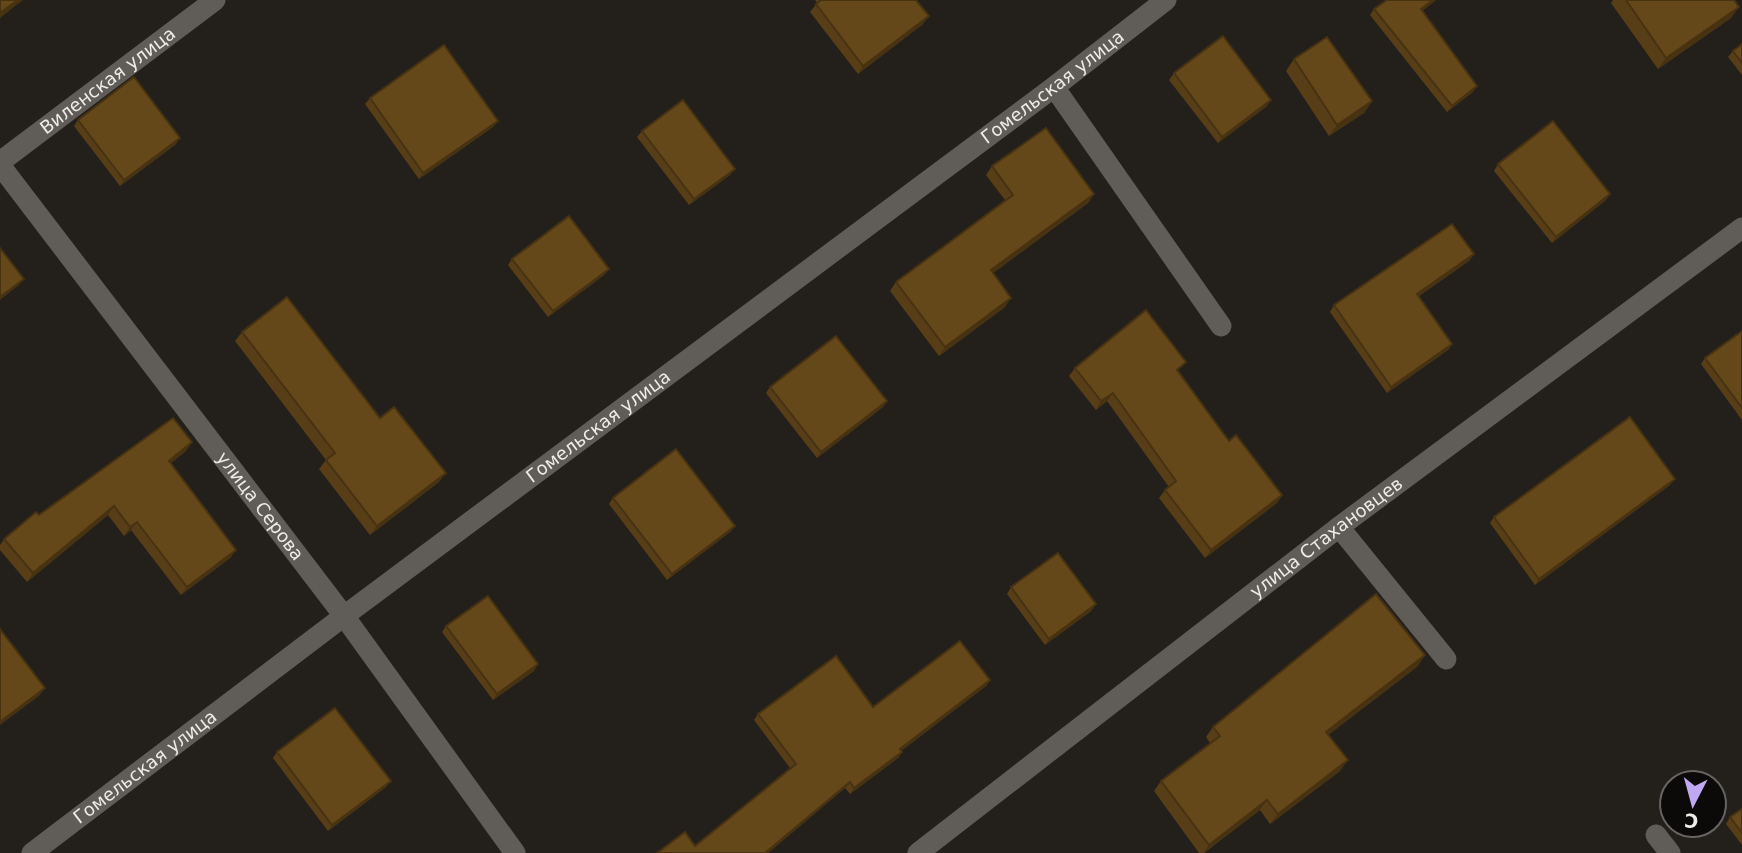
<svg xmlns="http://www.w3.org/2000/svg" width="1742" height="853" viewBox="0 0 1742 853" font-family="'DejaVu Sans',sans-serif">
<style>
.lines{fill:none;stroke-linecap:round;stroke-linejoin:round}
.lane{stroke:#605c57;stroke-width:21}
.street{stroke:#605c57;stroke-width:21}
.wall{fill:#573e16}
.shaded-wall{fill:#473212}
.building{fill:#65481a;stroke:#473212;stroke-width:2}
.labels{text-anchor:middle;stroke-width:6;stroke-linejoin:round;paint-order:stroke}
.street-label{font-size:18px;fill:#eeece8;stroke:#0b0a08}
</style>
<rect width="100%" height="100%" fill="#23201b"/>
<g class="lines">
<g class="lane">
<polyline points="1054,87 1221,326"/>
<polyline points="1339,527 1446,659"/>
<polyline points="1656,835 1670,853"/>
</g>
<g class="street">
<path id="s1" d="M0,162l215,-162"/>
<path id="s2" d="M0,165l344,451 171,237"/>
<path id="s3" d="M32,853l312,-237 710,-529 112,-87"/>
<path id="s4" d="M918,853l421,-326 403,-299"/>
</g>
</g>
<g class="wall">
<polygon points="815,0 916,0 923,24 858,74 810,12 817,3"/>
<polygon points="1387,0 1436,0 1422,11 1473,92 1447,112 1370,15 1374,9"/>
<polygon points="1613,0 1734,0 1731,18 1658,69 1611,3"/>
<polygon points="1742,44 1742,75 1728,57 1733,51"/>
<polygon points="1294,59 1372,101 1364,113 1329,136 1286,71"/>
<polygon points="1174,73 1267,106 1218,143 1169,80"/>
<polygon points="370,98 493,127 419,179 365,104"/>
<polygon points="78,120 176,144 120,186 74,126"/>
<polygon points="642,131 730,175 689,205 637,137"/>
<polygon points="1498,164 1610,194 1606,200 1552,243 1494,171"/>
<polygon points="992,166 1094,194 1088,203 993,273 1005,307 939,356 890,291 896,282 1005,200 986,175"/>
<polygon points="1474,254 1469,261 1419,296 1452,344 1448,350 1387,393 1330,312 1334,305"/>
<polygon points="512,259 609,269 604,275 548,317 508,265"/>
<polygon points="1742,331 1742,420 1701,364 1705,358"/>
<polygon points="242,332 380,418 439,482 370,535 319,469 326,460 235,341"/>
<polygon points="1075,368 1179,371 1229,441 1282,495 1277,503 1205,558 1159,498 1165,490 1169,487 1107,401 1096,410 1069,376"/>
<polygon points="770,387 883,407 817,458 766,393"/>
<polygon points="186,451 171,463 236,550 230,558 181,595 131,530 124,536 108,515 27,582 0,550 0,545 4,539 39,515"/>
<polygon points="1670,485 1535,585 1490,523 1494,517"/>
<polygon points="613,498 735,526 730,532 667,580 609,504"/>
<polygon points="1011,587 1096,604 1091,611 1045,645 1007,594"/>
<polygon points="446,626 534,671 493,700 442,632"/>
<polygon points="1418,666 1328,735 1340,771 1270,824 1260,810 1204,853 1199,853 1154,791 1161,781 1210,743 1206,737 1213,727"/>
<polygon points="990,680 986,686 901,751 898,758 850,794 845,788 768,853 657,853 695,846 790,768 754,720 758,714 873,707"/>
<polygon points="277,752 386,787 328,831 273,758"/>
<polygon points="1742,809 1742,845 1726,824 1730,817"/>
</g>
<g class="shaded-wall">
<polygon points="18,0 23,0 0,18 0,13"/>
<polygon points="1433,0 1436,0 1417,15 1421,9"/>
<polygon points="1739,7 1731,18 1658,69 1666,58"/>
<polygon points="929,16 923,24 858,74 863,66"/>
<polygon points="1477,86 1473,92 1447,112 1452,106"/>
<polygon points="1271,100 1267,106 1218,143 1222,137"/>
<polygon points="1372,101 1364,113 1329,136 1337,125"/>
<polygon points="498,121 493,127 419,179 423,173"/>
<polygon points="180,138 176,144 120,186 124,180"/>
<polygon points="735,169 730,175 689,205 694,199"/>
<polygon points="1094,194 1088,203 985,279 991,270"/>
<polygon points="1610,194 1606,200 1552,243 1556,237"/>
<polygon points="1474,254 1469,261 1413,300 1417,294"/>
<polygon points="609,269 604,275 548,317 553,311"/>
<polygon points="24,279 19,285 0,300 0,297"/>
<polygon points="1011,298 1005,307 939,356 945,347"/>
<polygon points="1452,344 1448,350 1387,393 1391,387"/>
<polygon points="1113,393 1107,401 1096,410 1101,401"/>
<polygon points="887,401 883,407 817,458 821,452"/>
<polygon points="192,442 186,451 163,469 169,461"/>
<polygon points="446,473 439,482 370,535 377,526"/>
<polygon points="1675,479 1670,485 1535,585 1539,579"/>
<polygon points="1282,495 1277,503 1205,558 1211,550"/>
<polygon points="114,506 108,515 27,582 33,573"/>
<polygon points="137,522 131,530 124,536 130,527"/>
<polygon points="735,526 730,532 667,580 672,574"/>
<polygon points="236,550 230,558 181,595 187,587"/>
<polygon points="1096,604 1091,611 1045,645 1049,639"/>
<polygon points="1425,655 1418,666 1318,743 1326,732"/>
<polygon points="538,664 534,671 493,700 497,694"/>
<polygon points="990,680 986,686 895,755 900,749"/>
<polygon points="45,688 39,696 0,725 0,722"/>
<polygon points="902,752 898,758 850,794 854,788"/>
<polygon points="1348,760 1340,771 1270,824 1278,814"/>
<polygon points="391,781 386,787 328,831 332,825"/>
<polygon points="850,782 845,788 768,853 765,853"/>
<polygon points="1267,800 1260,810 1203,853 1209,845"/>
</g>
<g class="building">
<polygon points="0,0 18,0 0,13"/>
<polygon points="821,0 916,0 929,16 863,66 816,4"/>
<polygon points="1387,0 1433,0 1421,9 1477,86 1452,106 1374,9"/>
<polygon points="1626,0 1734,0 1739,7 1666,58"/>
<polygon points="1223,36 1271,100 1222,137 1174,73"/>
<polygon points="1327,37 1372,101 1337,125 1294,59"/>
<polygon points="1742,44 1742,63 1733,51"/>
<polygon points="444,45 498,121 423,173 370,98"/>
<polygon points="134,77 180,138 124,180 78,120"/>
<polygon points="683,100 735,169 694,199 642,131"/>
<polygon points="1553,121 1610,194 1556,237 1498,164"/>
<polygon points="1046,128 1094,194 991,270 1011,298 945,347 896,282 1013,195 992,166"/>
<polygon points="569,216 609,269 553,311 512,259"/>
<polygon points="1452,224 1474,254 1417,294 1452,344 1391,387 1334,305"/>
<polygon points="0,248 24,279 0,297"/>
<polygon points="287,297 380,418 394,407 446,473 377,526 326,460 335,453 242,332"/>
<polygon points="1146,310 1186,362 1177,370 1229,441 1236,435 1282,495 1211,550 1165,490 1176,481 1113,393 1101,401 1075,368"/>
<polygon points="1742,331 1742,408 1705,358"/>
<polygon points="836,336 887,401 821,452 770,387"/>
<polygon points="1630,417 1675,479 1539,579 1494,517"/>
<polygon points="173,418 192,442 169,461 236,550 187,587 137,522 130,527 114,506 33,573 4,539 36,512 39,515"/>
<polygon points="676,449 735,526 672,574 613,498"/>
<polygon points="1058,553 1096,604 1049,639 1011,587"/>
<polygon points="1376,594 1425,655 1326,732 1348,760 1278,814 1267,800 1209,845 1161,781 1220,736 1213,727"/>
<polygon points="488,596 538,664 497,694 446,626"/>
<polygon points="0,629 45,688 0,722"/>
<polygon points="960,641 990,680 900,749 902,752 854,788 850,782 765,853 657,853 685,832 695,846 796,764 758,714 836,656 873,707"/>
<polygon points="335,708 391,781 332,825 277,752"/>
<polygon points="1742,809 1742,833 1730,817"/>
</g>
<g class="labels">
<g class="street-label">
<text dy="6" stroke="none"><textPath href="#s1" startOffset="135">Виленская улица</textPath></text>
<text dy="6" stroke="none"><textPath href="#s3" startOffset="1276">Гомельская улица</textPath></text>
<text dy="6" stroke="none"><textPath href="#s3" startOffset="709">Гомельская улица</textPath></text>
<text dy="6" stroke="none"><textPath href="#s2" startOffset="429">улица Серова</textPath></text>
<text dy="6" stroke="none"><textPath href="#s4" startOffset="516">улица Стахановцев</textPath></text>
<text dy="6" stroke="none"><textPath href="#s3" startOffset="142">Гомельская улица</textPath></text>
</g>
</g>
<g transform="translate(1693 804) rotate(186)"><circle r="33" fill="#0b0a08" stroke="#666462" stroke-width="2"/>
<path d="M0-5L12 26L0 18L-12 26Z" fill="#c0a8f3"/>
<text y="-10" font-size="19" font-weight="bold" text-anchor="middle" fill="#eeece8">С</text>
</g>
</svg>
